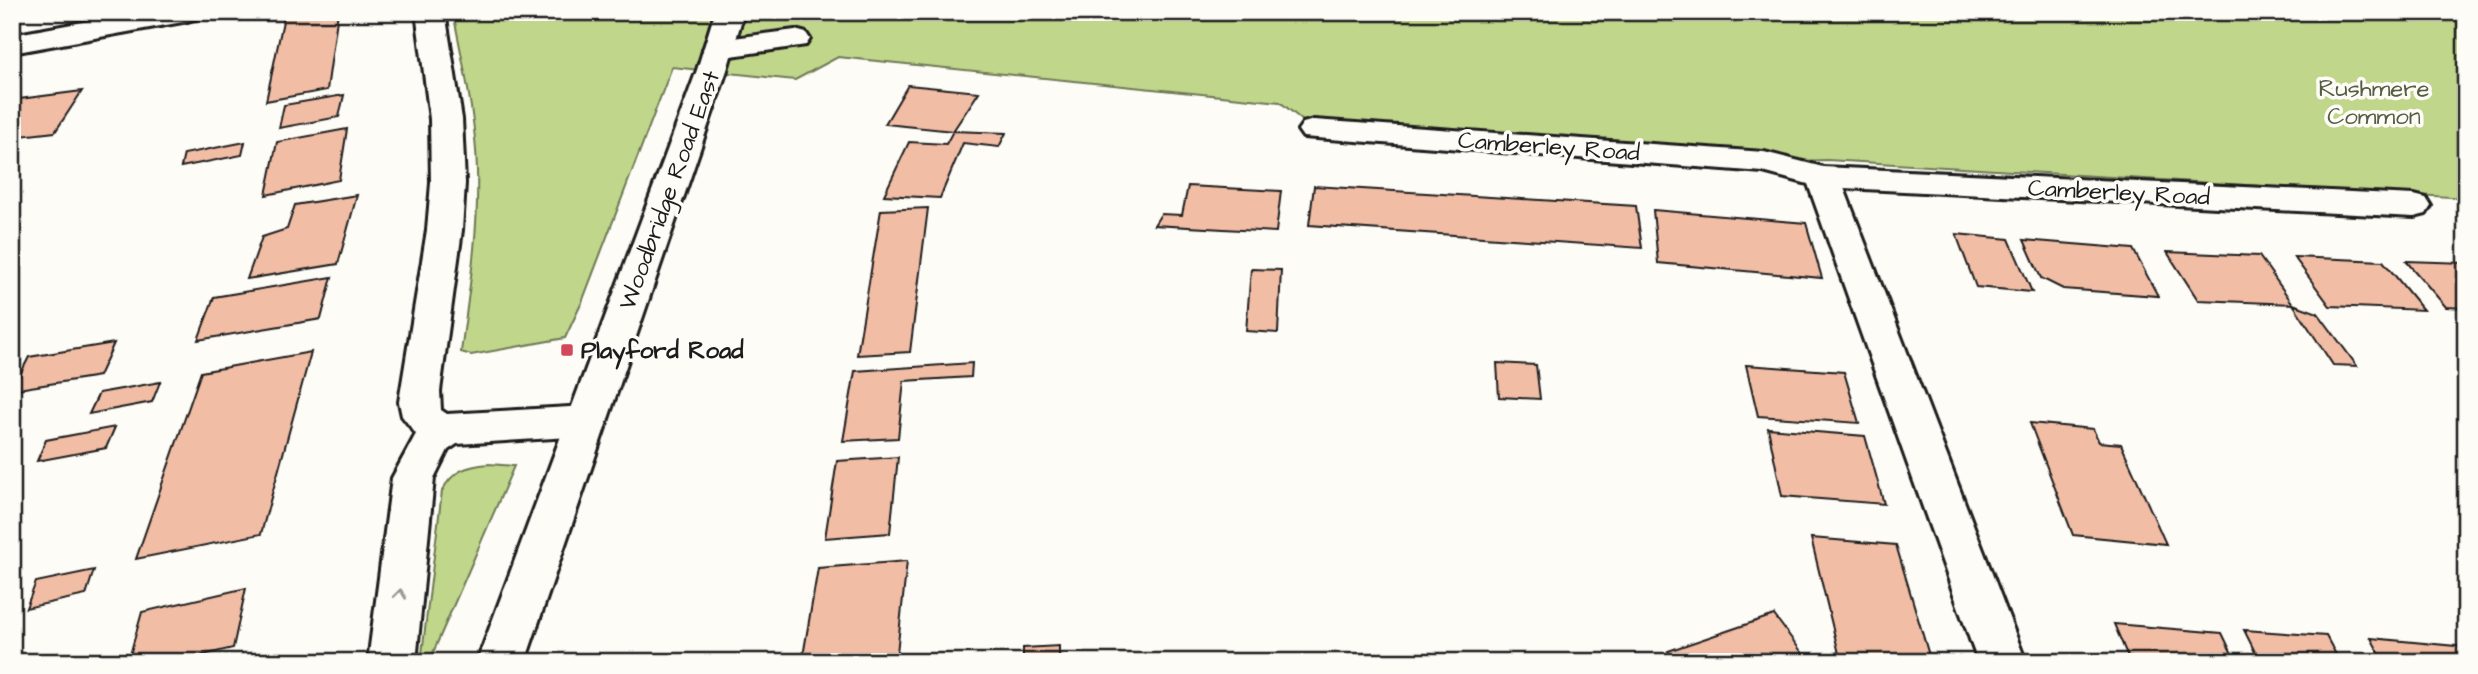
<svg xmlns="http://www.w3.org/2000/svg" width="2478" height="674" viewBox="0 0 2478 674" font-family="'Architects Daughter',sans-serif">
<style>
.green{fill:#c0d68b;stroke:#6e7954;stroke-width:2}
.building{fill:#f2bda5;stroke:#1c1c1c;stroke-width:2}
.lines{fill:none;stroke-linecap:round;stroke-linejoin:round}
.minor-casing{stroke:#1c1c1c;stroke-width:6}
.tertiary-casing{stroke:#1c1c1c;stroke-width:6}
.primary-casing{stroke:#1c1c1c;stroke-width:6}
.minor{fill:#fdfcf7;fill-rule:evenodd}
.tertiary{fill:#fdfcf7;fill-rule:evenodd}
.primary{fill:#fdfcf7;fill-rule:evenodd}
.oneway{stroke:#989794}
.poi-dot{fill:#d1495b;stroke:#fdfcf7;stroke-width:2.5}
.labels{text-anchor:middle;stroke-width:7;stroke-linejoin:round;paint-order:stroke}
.park-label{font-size:24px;fill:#555d43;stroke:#fdfcf7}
.street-label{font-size:24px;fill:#1c1c1c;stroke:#fdfcf7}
.poi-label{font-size:24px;font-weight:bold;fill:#1c1c1c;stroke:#fdfcf7;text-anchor:start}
</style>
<rect width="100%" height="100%" fill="#fdfcf7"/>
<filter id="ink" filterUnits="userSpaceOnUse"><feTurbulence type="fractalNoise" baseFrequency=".0143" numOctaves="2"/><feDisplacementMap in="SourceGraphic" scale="14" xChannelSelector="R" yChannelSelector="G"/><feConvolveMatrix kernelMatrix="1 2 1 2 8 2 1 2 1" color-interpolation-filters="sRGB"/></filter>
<g filter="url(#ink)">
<g class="green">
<path d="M453,12h2013v186l-639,-38 -63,2 -450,-32 -34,-28 -442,-45 -43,23 -123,-13 -90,235 -17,36 -94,17 -10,-3c8,-60 18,-121 16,-181 -1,-53 -14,-107 -24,-159z"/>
<path d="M489,464l25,2 -85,196h-8l21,-171c11,-21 25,-25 47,-27z"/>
</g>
<g class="building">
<polygon points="308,12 338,12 327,90 266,101 284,16"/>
<polygon points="908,85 979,92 953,131 885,124"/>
<polygon points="82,91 55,132 12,137 12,100"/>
<polygon points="344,95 339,117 279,128 284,105"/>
<polygon points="347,129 339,180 266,195 277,142"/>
<polygon points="953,131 1006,133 999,147 963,143 940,198 884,195 909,142 946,144"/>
<polygon points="245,142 242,155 181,167 184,154"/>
<polygon points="1188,186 1281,191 1276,232 1154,225 1161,214 1182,215"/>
<polygon points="1314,186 1636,206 1642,248 1309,225"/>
<polygon points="357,195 338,264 247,279 262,237 287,229 295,205"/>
<polygon points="928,208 910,352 857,355 881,210"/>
<polygon points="1653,210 1806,223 1822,278 1658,263"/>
<polygon points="1956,234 2009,239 2032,292 1976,287"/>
<polygon points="2024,240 2133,249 2158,296 2063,289 2041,278"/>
<polygon points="2167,252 2259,256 2293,304 2198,300"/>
<polygon points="2294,257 2383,261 2423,310 2330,306"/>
<polygon points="2406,261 2466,263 2466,308 2446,307"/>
<polygon points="1251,269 1281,270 1278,333 1246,331"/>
<polygon points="332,277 321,319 198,340 214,297"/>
<polygon points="2293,304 2318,313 2357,366 2333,365"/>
<polygon points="114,343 99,376 12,390 29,357"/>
<polygon points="311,352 261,534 136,559 201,372"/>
<polygon points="972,363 971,377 904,381 898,438 843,441 855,371"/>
<polygon points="1497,363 1536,365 1540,399 1499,397"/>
<polygon points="1746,365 1844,372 1859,423 1758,416"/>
<polygon points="160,382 152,402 89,414 99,393"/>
<polygon points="2030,423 2093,429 2099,442 2121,444 2166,544 2073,535"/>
<polygon points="115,427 106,448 37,461 46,440"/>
<polygon points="1768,428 1865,436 1884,504 1782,496"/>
<polygon points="898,457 890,533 825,538 837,461"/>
<polygon points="1811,538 1896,545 1931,662 1841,662"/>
<polygon points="907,561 896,662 802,662 818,568"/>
<polygon points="94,570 86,595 26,608 36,582"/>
<polygon points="246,588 233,648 174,662 128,662 142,612"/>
<polygon points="1774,615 1809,662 1675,662 1668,651"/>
<polygon points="2114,624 2222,633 2236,662 2130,662"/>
<polygon points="2244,630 2326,636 2340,662 2260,662"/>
<polygon points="2371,638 2466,647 2466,662 2384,662"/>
<polygon points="1059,646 1059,662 1023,662 1023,648"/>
</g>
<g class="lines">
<defs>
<g id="minor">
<polygon points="138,12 202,12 198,18 188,21 12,53 12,35"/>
<polygon points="795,30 806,33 810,39 806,45 718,58 707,55 703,49 707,43 718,40"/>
<polygon points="1314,120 1764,152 1823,167 2414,195 2426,198 2431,206 2426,214 2414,217 1844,188 2026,662 1978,662 1808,184 1763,172 1303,137 1298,130 1303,123"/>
</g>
<polygon id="tertiary" points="416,12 445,12 462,119 465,183 462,230 440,391 441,410 447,414 587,406 601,410 607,421 601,432 587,436 457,444 448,450 434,478 416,662 368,662 392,478 416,434 402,416 399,402 427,230 431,183 430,119"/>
<polygon id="primary" points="715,12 744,12 727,70 525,662 477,662 697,70"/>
</defs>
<use href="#minor" class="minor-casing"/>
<use href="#tertiary" class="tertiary-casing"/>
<use href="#primary" class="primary-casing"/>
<use href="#minor" class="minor"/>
<use href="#tertiary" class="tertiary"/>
<use href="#primary" class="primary"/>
</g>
<defs><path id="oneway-chevron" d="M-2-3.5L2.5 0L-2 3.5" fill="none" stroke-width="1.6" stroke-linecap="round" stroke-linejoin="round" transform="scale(1.75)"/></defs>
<use class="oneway" href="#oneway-chevron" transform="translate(400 594) rotate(-83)"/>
</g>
<rect class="poi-dot" x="560" y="343" width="14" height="14" rx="3.5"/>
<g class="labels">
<g class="park-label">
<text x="2374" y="96">Rushmere<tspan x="2374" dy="28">Common</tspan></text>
</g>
<g class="street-label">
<text transform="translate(1549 146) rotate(4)" y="8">Camberley Road</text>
<text transform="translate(669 190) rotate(-70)" y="8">Woodbridge Road East</text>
<text transform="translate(2119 192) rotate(3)" y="8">Camberley Road</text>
</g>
<g class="poi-label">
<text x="581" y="358">Playford Road</text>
</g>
</g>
<rect width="2478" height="674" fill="none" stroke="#fdfcf7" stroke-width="42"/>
<rect x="21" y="21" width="2436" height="632" fill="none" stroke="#1c1c1c" stroke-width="2.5" filter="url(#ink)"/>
</svg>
